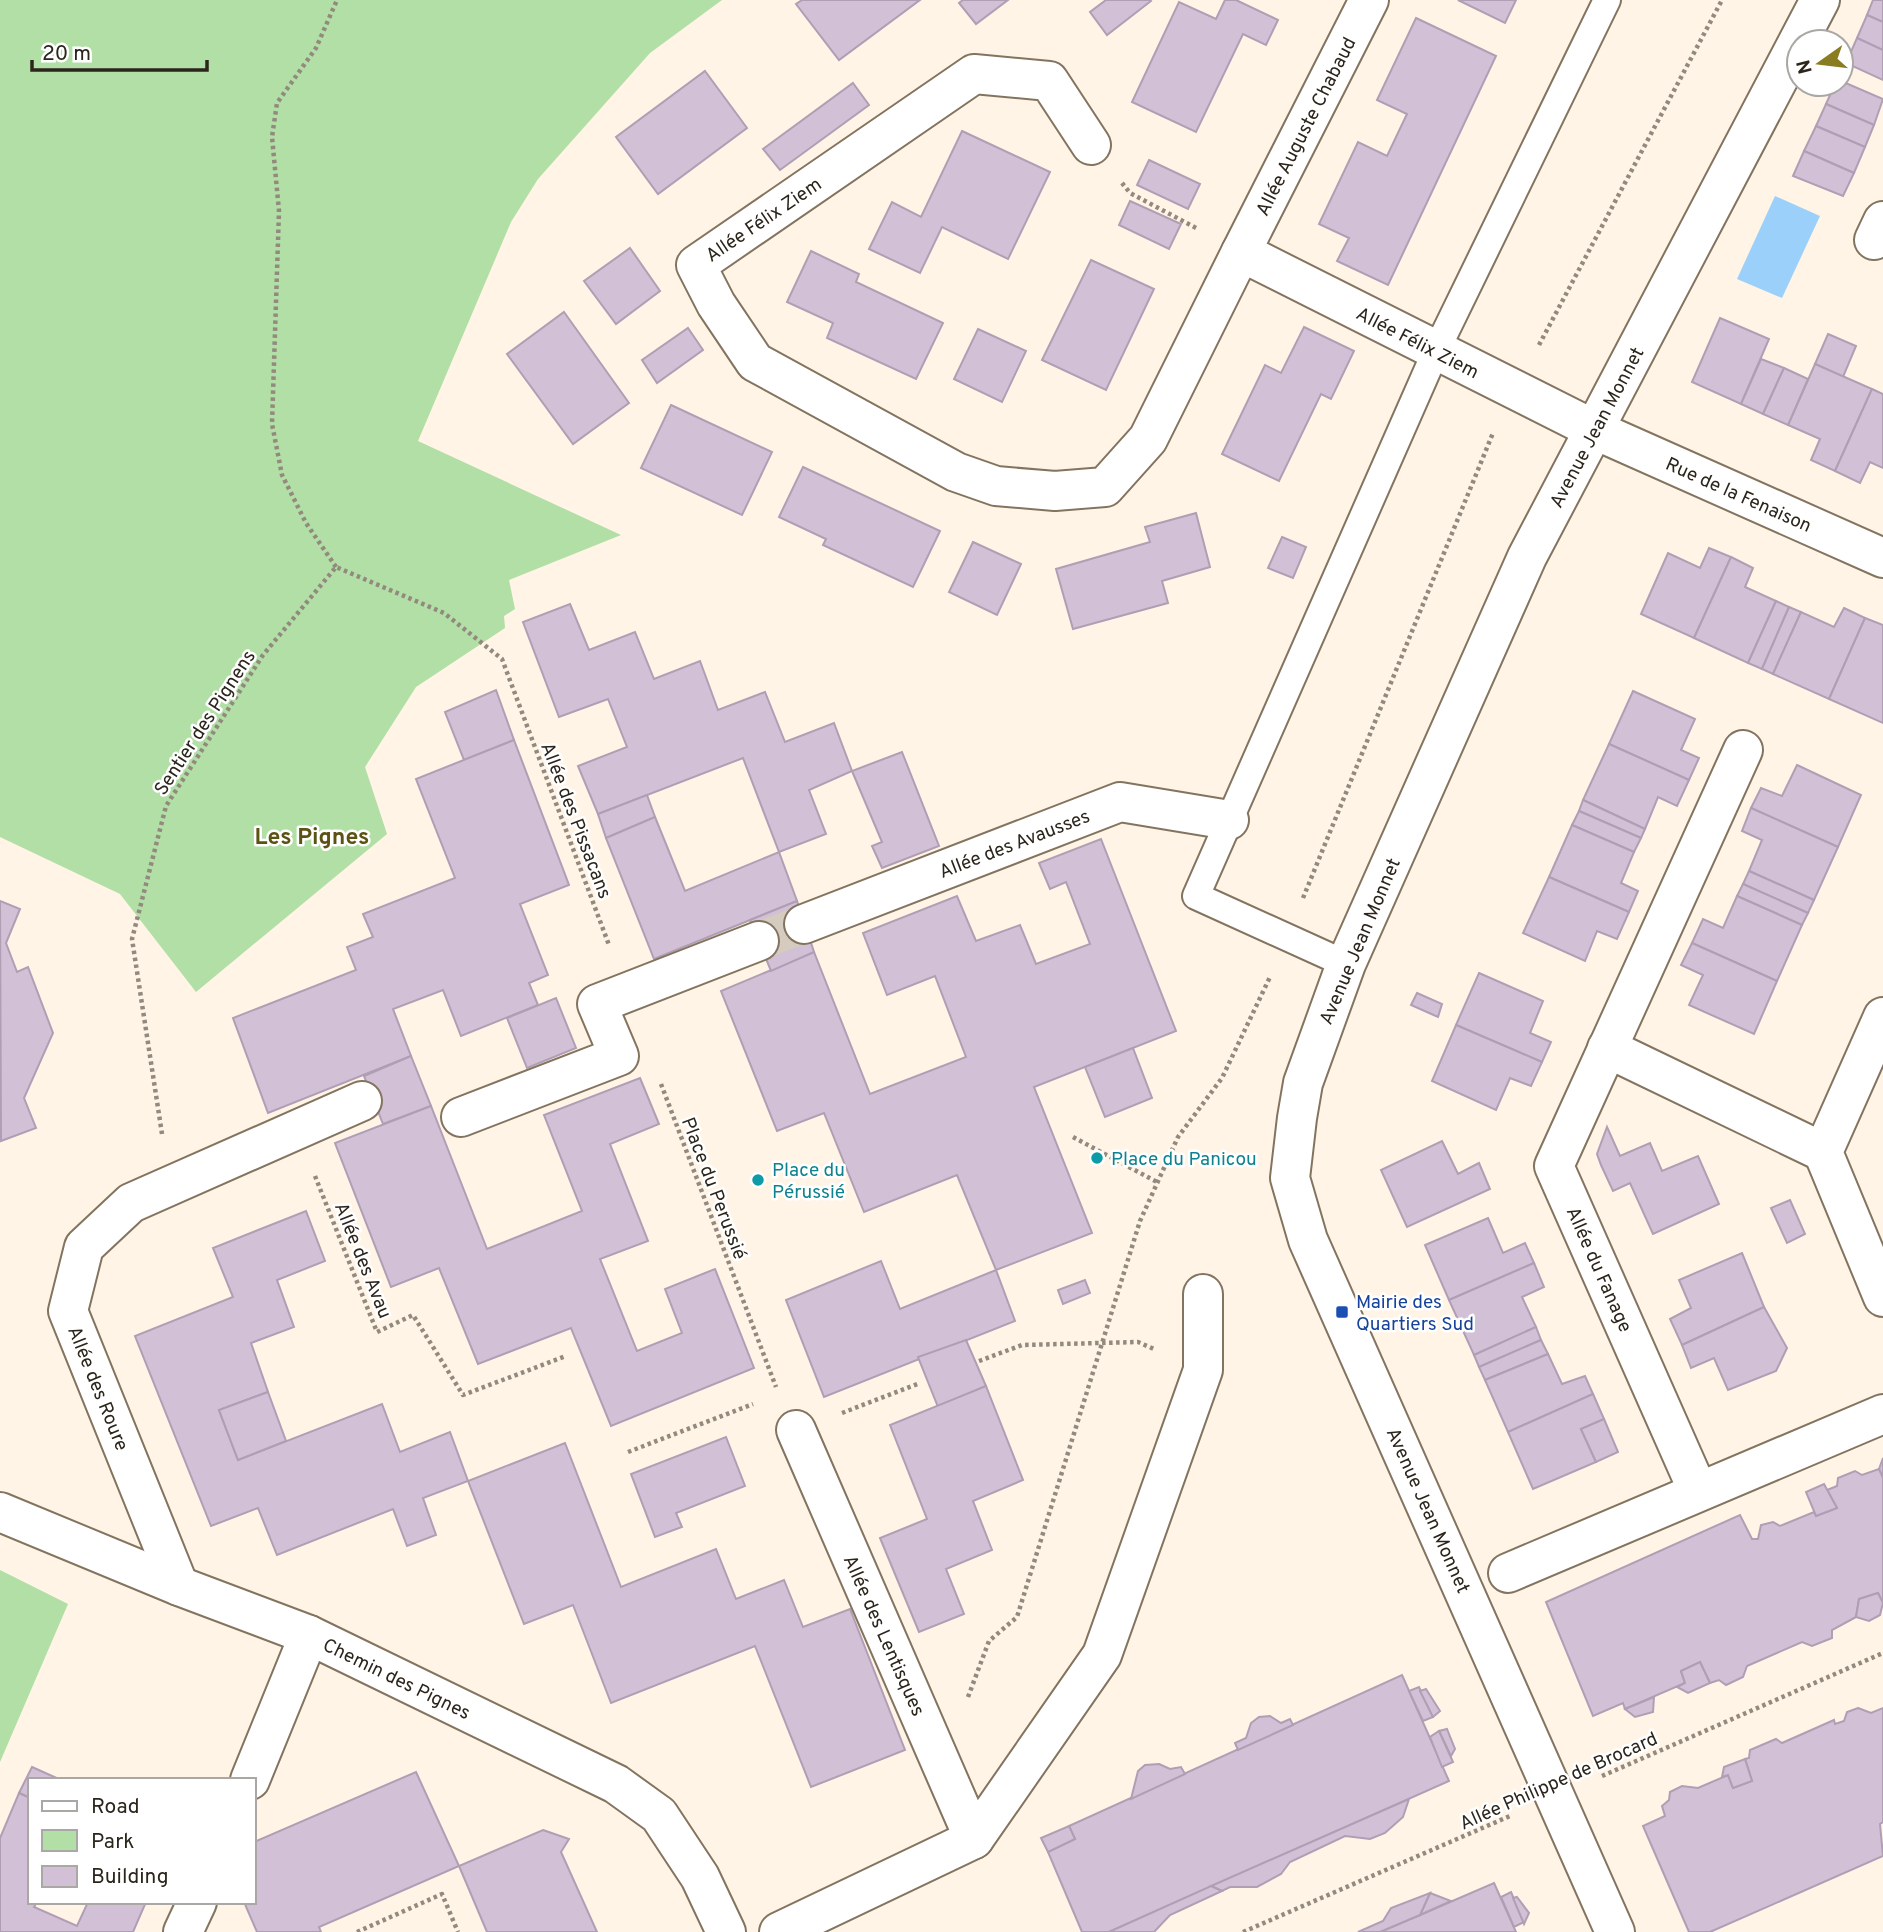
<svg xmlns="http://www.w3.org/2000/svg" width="1883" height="1932" viewBox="0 0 1883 1932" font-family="Overpass,sans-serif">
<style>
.green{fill:#b1dfa5}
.water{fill:#9bd0fb}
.building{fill:#d2c0d7;stroke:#af9eb4;stroke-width:2}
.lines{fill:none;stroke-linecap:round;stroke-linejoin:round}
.minor-tunnel{stroke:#d5cbbe;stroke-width:38;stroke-dasharray:38 19;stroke-linecap:butt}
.service-casing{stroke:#83745f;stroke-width:30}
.minor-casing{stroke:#83745f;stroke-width:42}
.tertiary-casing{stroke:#83745f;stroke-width:42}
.path{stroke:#928a7e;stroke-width:4.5;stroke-dasharray:3.5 3.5;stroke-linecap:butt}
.service{stroke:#fff;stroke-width:26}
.minor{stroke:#fff;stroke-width:38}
.tertiary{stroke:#fff;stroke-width:38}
.culture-dot{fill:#0f9aa8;stroke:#fff;stroke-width:2.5}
.transit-dot{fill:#1a4fb4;stroke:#fff;stroke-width:2.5}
.labels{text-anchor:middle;stroke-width:5;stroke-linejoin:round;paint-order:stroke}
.street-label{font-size:19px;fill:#2b251c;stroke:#fff}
.culture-label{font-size:19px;fill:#0d838f;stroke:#fff;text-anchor:start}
.transit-label{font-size:19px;fill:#164399;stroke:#fff;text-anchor:start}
.quarter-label{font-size:23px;font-weight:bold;fill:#5c5214;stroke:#fff}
</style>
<rect width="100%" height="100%" fill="#fff4e6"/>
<g class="green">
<polygon points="0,0 722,0 650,53 538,179 511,222 418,441 621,535 509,580 515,609 504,616 505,628 416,687 365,767 387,834 196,992 120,894 0,837"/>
<polygon points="0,1570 68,1604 0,1762"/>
</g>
<polygon class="water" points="1775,196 1820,216 1782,298 1737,279"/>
<g class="building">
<polygon points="802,0 920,0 839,60 796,4"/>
<polygon points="963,0 1008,0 976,24 959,3"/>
<polygon points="1106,0 1150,0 1151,1 1107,35 1090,12"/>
<polygon points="1225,0 1236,0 1278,20 1266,45 1243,34 1196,132 1132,102 1179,2 1216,19"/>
<polygon points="1458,0 1516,0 1505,23"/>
<polygon points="1873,0 1883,0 1883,22 1867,15"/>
<polygon points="1867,15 1883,22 1883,50 1857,38"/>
<polygon points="1416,18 1496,56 1388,285 1337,261 1349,238 1319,224 1358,142 1387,156 1407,114 1377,100"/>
<polygon points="1857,38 1883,50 1883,80 1846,63"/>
<polygon points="705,71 747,128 658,194 616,137"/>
<polygon points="1841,81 1883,99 1874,125 1826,104 1835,84"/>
<polygon points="853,83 869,105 780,170 763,149"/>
<polygon points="1826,104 1874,125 1865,147 1816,126"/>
<polygon points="1816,126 1865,147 1854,173 1804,151"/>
<polygon points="962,131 1050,172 1008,259 942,227 920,273 869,249 892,202 921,217"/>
<polygon points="1804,151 1854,173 1843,196 1793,176"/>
<polygon points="1149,160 1200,184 1188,209 1137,185"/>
<polygon points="1130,201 1181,224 1169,249 1119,225"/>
<polygon points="630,248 660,291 616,324 584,281"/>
<polygon points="811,251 859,274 856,282 943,323 916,379 827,338 833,323 787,302"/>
<polygon points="1091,260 1154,289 1106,390 1042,360"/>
<polygon points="564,312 629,403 573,444 507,354"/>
<polygon points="1720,318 1769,339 1741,404 1692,382"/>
<polygon points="1304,327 1354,351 1331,399 1321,394 1279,481 1222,454 1265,365 1281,373"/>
<polygon points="688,328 703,350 657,383 642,360"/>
<polygon points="978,329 1026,351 1002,402 954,379"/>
<polygon points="1828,334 1856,346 1843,377 1815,364"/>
<polygon points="1761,359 1784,368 1763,414 1741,404"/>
<polygon points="1815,364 1872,389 1835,471 1811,460 1820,439 1788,425"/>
<polygon points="1784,368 1808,379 1788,425 1763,414"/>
<polygon points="1872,389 1883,394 1883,468 1870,462 1860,483 1835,471"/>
<polygon points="671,405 772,452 742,515 641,468"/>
<polygon points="803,467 940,531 913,587 823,545 826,539 779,517"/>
<polygon points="1196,513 1210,567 1162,581 1168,603 1073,629 1056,569 1150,542 1145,527"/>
<polygon points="1282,537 1306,547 1293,578 1268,568"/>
<polygon points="973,542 1021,564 997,615 949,592"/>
<polygon points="1709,548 1731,557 1694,638 1641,614 1668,553 1700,568"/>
<polygon points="1731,557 1753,568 1745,587 1776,601 1748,663 1694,638"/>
<polygon points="1776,601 1789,607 1762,669 1748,663"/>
<polygon points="570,604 589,650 635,632 654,679 700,661 718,710 765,692 785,742 834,723 852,771 809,790 826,834 779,852 743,758 598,814 578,766 627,747 608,699 559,717 523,622"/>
<polygon points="1789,607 1801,612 1773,674 1762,669"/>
<polygon points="1844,608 1865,618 1829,699 1773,674 1801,612 1834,627"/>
<polygon points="1865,618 1883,625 1883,723 1829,699"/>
<polygon points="496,690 514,740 464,760 445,712"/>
<polygon points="1633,691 1695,719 1681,750 1699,758 1689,780 1609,744"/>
<polygon points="514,740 569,885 520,904 548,975 529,983 538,1005 461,1036 443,990 393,1009 411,1056 268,1113 233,1018 356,970 347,947 373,937 363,914 455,878 416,779"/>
<polygon points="1609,744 1689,780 1677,806 1658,797 1645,829 1583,800"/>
<polygon points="902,752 939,846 882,868 872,846 882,842 852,771"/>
<polygon points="1797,765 1861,795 1838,847 1751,808 1761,788 1782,796"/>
<polygon points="647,795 655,817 606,838 598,814"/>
<polygon points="1583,800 1645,829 1641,838 1579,811"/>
<polygon points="1751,808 1838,847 1814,900 1749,871 1762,840 1742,831"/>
<polygon points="1579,811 1641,838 1634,852 1572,825"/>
<polygon points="655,817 685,891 779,852 797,901 654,959 606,838"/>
<polygon points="1572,825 1634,852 1621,883 1638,891 1629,912 1549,877"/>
<polygon points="1101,839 1176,1031 1034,1087 1092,1233 996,1270 957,1175 864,1212 824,1113 777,1131 721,991 814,952 870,1094 966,1057 935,976 887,995 863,933 957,896 976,941 1020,925 1036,964 1090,944 1066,882 1050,889 1039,863"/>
<polygon points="1749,871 1814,900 1808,913 1743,884"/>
<polygon points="1549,877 1629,912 1617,939 1597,931 1585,961 1523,933"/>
<polygon points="1743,884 1808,913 1802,925 1737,896"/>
<polygon points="1737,896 1802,925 1777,981 1692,943 1703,919 1723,928"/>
<polygon points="0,901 20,909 6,943 17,972 28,967 53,1033 24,1098 36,1128 1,1141"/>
<polygon points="797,901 814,952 771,971 750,920"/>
<polygon points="1692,943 1777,981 1754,1034 1689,1005 1703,975 1681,965"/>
<polygon points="1479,973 1543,1001 1530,1033 1551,1042 1542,1062 1456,1025"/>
<polygon points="1417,993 1442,1004 1438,1017 1411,1005"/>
<polygon points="556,998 576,1048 527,1068 507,1018"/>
<polygon points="1456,1025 1542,1062 1531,1086 1510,1078 1496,1110 1432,1081"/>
<polygon points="1133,1048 1152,1098 1105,1117 1085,1067"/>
<polygon points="411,1056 431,1106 383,1124 364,1076"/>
<polygon points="640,1078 659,1124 610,1144 648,1241 600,1259 637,1351 682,1333 665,1289 715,1269 754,1368 611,1426 571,1328 478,1364 439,1268 391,1287 335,1143 431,1106 487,1249 582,1211 544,1115"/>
<polygon points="1607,1127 1620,1156 1650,1143 1662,1171 1698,1156 1719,1204 1653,1234 1630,1183 1613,1191 1601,1165 1597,1154"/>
<polygon points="1442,1141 1458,1174 1479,1163 1490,1189 1407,1227 1381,1170"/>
<polygon points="1790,1200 1805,1234 1787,1243 1771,1208"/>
<polygon points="306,1211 325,1261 277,1280 294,1327 251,1343 268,1392 219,1410 238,1460 382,1404 400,1452 450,1432 468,1481 423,1498 436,1535 407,1546 393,1509 277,1555 258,1508 211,1526 135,1336 233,1297 213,1248"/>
<polygon points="1488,1218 1503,1253 1525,1243 1534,1263 1449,1300 1425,1245"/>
<polygon points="1742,1253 1764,1307 1682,1345 1670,1319 1691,1308 1679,1280"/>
<polygon points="881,1261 900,1309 996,1270 1015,1321 824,1397 786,1300"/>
<polygon points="1534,1263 1544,1287 1522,1297 1536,1327 1474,1355 1449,1300"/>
<polygon points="1085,1280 1090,1293 1063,1304 1058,1290"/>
<polygon points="1764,1307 1787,1348 1776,1371 1728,1390 1714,1358 1691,1368 1682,1345"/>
<polygon points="1536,1327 1541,1340 1479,1367 1474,1355"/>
<polygon points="966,1340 986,1386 938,1407 918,1357"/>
<polygon points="1541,1340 1548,1354 1485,1380 1479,1367"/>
<polygon points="1548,1354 1562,1384 1585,1376 1593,1394 1508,1432 1485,1380"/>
<polygon points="986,1386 1023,1480 973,1501 992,1550 946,1569 964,1614 919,1632 880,1538 927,1519 890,1425"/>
<polygon points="268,1392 286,1441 238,1460 219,1410"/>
<polygon points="1593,1394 1604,1419 1581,1429 1596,1462 1533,1489 1508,1432"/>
<polygon points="1604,1419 1618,1452 1596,1462 1581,1429"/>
<polygon points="726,1437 745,1486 676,1513 682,1527 655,1537 631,1474"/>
<polygon points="565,1443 621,1587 716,1549 736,1599 784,1580 803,1627 850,1609 905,1750 811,1787 755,1646 611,1703 573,1605 524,1624 468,1481"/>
<polygon points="1883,1458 1883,1478 1879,1469"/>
<polygon points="1879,1469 1883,1478 1883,1603 1878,1593 1859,1599 1856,1617 1832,1630 1832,1638 1812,1646 1802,1642 1747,1666 1743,1677 1726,1685 1719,1680 1710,1683 1700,1662 1681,1671 1685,1683 1625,1709 1623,1703 1593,1716 1546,1602 1740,1515 1752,1539 1758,1539 1761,1525 1773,1522 1780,1526 1814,1512 1816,1516 1837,1508 1827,1490 1837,1486 1838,1478 1855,1471 1862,1475"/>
<polygon points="1824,1484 1837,1508 1816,1516 1806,1492"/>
<polygon points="1878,1593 1883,1603 1880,1615 1869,1621 1856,1617 1859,1599"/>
<polygon points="1700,1662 1710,1683 1688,1693 1677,1687 1685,1683 1681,1671"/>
<polygon points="1402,1675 1449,1781 1109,1932 1082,1932 1048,1852 1075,1839 1069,1826"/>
<polygon points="1419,1687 1433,1717 1423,1721 1409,1691"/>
<polygon points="1426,1689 1440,1711 1433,1717 1420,1691"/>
<polygon points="1654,1697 1653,1712 1635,1717 1625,1709"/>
<polygon points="1858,1708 1871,1713 1883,1708 1883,1822 1880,1824 1883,1856 1710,1932 1689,1932 1643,1826 1665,1816 1662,1806 1669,1800 1670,1792 1682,1786 1698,1788 1728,1775 1733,1788 1752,1781 1745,1759 1749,1758 1750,1750 1776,1739 1782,1743 1834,1720 1835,1724 1844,1721 1847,1712"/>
<polygon points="1270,1716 1281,1723 1290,1719 1293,1725 1238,1750 1235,1743 1246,1738 1251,1723 1259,1717"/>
<polygon points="1447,1729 1455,1749 1451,1756 1439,1731"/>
<polygon points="1439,1731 1453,1762 1442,1767 1430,1737"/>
<polygon points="1745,1759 1752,1781 1733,1788 1728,1775 1722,1777 1724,1767"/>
<polygon points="1159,1764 1170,1769 1181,1767 1185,1774 1131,1799 1138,1771 1145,1765"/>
<polygon points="32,1767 61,1780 30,1780 30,1798 19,1793"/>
<polygon points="416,1772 459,1866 319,1927 321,1932 257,1932 244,1902 254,1902 254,1842"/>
<polygon points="19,1793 30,1798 30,1902 37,1902 34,1907 77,1926 88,1902 146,1902 133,1932 0,1932 0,1838"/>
<polygon points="1409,1799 1403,1817 1385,1833 1370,1839 1345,1836 1290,1862 1281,1874 1257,1887 1230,1887 1222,1891 1211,1886"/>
<polygon points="1069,1826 1075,1839 1048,1852 1041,1838"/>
<polygon points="543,1830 569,1839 561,1852 597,1932 487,1932 459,1866"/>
<polygon points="1494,1883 1516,1932 1380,1932 1420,1915"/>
<polygon points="1211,1886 1222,1891 1170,1915 1154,1932 1109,1932"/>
<polygon points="1511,1892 1524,1922 1514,1927 1501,1897"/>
<polygon points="1430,1893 1451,1901 1420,1915"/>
<polygon points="1430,1893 1420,1915 1380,1932 1358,1932 1383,1921 1391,1908"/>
<polygon points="1517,1897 1529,1913 1524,1924 1513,1898"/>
</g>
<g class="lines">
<polyline class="minor-tunnel" points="759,941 804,924"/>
<defs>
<polyline id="service" points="1346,964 1196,896 1436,351 1607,0"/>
<g id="minor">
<polyline points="1091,145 1049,81 974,74 696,265 716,304 755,362 956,472 996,486 1055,491 1105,487 1148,439 1241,252 1595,430 1883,558"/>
<polyline points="1874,240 1883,221"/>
<polyline points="1241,252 1369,0"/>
<polyline points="804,924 1120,802 1229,820"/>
<polyline points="1883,1017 1823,1152 1883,1297"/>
<polyline points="1607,1048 1823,1152"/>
<polyline points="461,1117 619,1056 597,1004 759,941"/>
<polyline points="796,1430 974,1839"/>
<polyline points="1698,1491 1554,1166 1743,750"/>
<polyline points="0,1512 179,1586 309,1635 616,1784 659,1815 700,1877 726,1932"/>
<polyline points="1508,1573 1883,1414"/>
<polyline points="179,1586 68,1311 84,1247 131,1203 362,1101"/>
<polyline points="250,1780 309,1635"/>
<polyline points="183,1932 197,1902"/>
<polyline points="779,1932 974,1839 1102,1655 1203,1370 1203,1294"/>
</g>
<polyline id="tertiary" points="1615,1932 1308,1240 1290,1178 1297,1118 1303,1083 1346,964 1527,557 1820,0"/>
</defs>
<use href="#service" class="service-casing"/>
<use href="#minor" class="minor-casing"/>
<use href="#tertiary" class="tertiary-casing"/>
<g class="path">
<polyline points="1122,183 1130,193 1198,229"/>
<polyline points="1539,345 1722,0"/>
<polyline points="336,567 306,523 282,475 272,424 279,211 272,137 277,103 316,48 337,0"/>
<polyline points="1303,898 1493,433"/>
<polyline points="661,1084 776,1387"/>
<polyline points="162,1134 132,939 166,806 263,655 336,567 444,613 502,659 609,945"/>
<polyline points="1073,1137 1157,1182"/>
<polyline points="315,1176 377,1332 413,1315 463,1395 566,1356"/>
<polyline points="979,1361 1022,1345 1138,1342 1154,1349"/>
<polyline points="842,1413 920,1383"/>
<polyline points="628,1452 753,1404"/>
<polyline points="968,1697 989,1641 1017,1617 1140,1221 1178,1137 1222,1078 1270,977"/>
<polyline points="1602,1776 1883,1653"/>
<polyline points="357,1932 442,1894 458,1932"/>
<polyline points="1243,1932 1510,1816"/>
</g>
<use href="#service" class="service"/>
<use href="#minor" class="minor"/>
<use href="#tertiary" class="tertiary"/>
</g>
<g class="culture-dot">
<circle cx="1097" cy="1158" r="7"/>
<circle cx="758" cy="1180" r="7"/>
</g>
<rect class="transit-dot" x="1335" y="1305" width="14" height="14" rx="3.5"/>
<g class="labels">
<g class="street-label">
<text transform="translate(1305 126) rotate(-63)" y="7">Allée Auguste Chabaud</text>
<text transform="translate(763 219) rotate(-34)" y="7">Allée Félix Ziem</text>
<text transform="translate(1418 342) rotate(27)" y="7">Allée Félix Ziem</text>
<text transform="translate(1596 427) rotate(-62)" y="7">Avenue Jean Monnet</text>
<text transform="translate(1739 494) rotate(24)" y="7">Rue de la Fenaison</text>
<text transform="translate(204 722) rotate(-57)" y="7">Sentier des Pignens</text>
<text transform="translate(577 820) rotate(69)" y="7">Allée des Pissacans</text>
<text transform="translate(1014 843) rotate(-21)" y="7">Allée des Avausses</text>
<text transform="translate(1359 941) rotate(-67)" y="7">Avenue Jean Monnet</text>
<text transform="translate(715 1188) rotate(69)" y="7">Place du Perussié</text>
<text transform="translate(364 1260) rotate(68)" y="7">Allée des Avau</text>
<text transform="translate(1600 1269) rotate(66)" y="7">Allée du Fanage</text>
<text transform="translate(99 1388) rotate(68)" y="7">Allée des Roure</text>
<text transform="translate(1429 1510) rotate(66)" y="7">Avenue Jean Monnet</text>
<text transform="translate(885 1635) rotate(66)" y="7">Allée des Lentisques</text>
<text transform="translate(397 1678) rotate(26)" y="7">Chemin des Pignes</text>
<text transform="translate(1558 1780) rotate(-24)" y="7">Allée Philippe de Brocard</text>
</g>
<g class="culture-label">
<text x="1111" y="1165">Place du Panicou</text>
<text x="772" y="1176">Place du<tspan x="772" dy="22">Pérussié</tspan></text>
</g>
<g class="transit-label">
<text x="1356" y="1308">Mairie des<tspan x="1356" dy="22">Quartiers Sud</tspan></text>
</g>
<g class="quarter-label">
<text x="312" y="844">Les Pignes</text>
</g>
</g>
<rect x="28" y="1778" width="228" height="126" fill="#ffffff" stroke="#aaa8a4" stroke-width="2"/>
<rect x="42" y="1801" width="35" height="10" fill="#ffffff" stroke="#aaa8a4" stroke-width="2"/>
<text x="91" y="1813" font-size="21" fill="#2b251c">Road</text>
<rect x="42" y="1830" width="35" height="21" fill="#b1dfa5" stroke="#aaa8a4" stroke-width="2"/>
<text x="91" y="1848" font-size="21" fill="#2b251c">Park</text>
<rect x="42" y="1866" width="35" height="21" fill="#d2c0d7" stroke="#aaa8a4" stroke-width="2"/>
<text x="91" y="1883" font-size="21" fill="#2b251c">Building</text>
<g transform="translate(1820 63) rotate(256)"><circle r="33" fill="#ffffff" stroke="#aaa8a4" stroke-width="2"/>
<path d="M0-5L12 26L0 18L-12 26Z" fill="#8a7c21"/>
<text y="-10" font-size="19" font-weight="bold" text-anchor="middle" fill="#2b251c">N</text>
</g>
<path d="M32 60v10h175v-10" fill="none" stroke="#2b251c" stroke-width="3.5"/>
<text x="42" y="60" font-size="21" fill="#2b251c" stroke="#ffffff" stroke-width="5" paint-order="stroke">20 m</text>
</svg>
